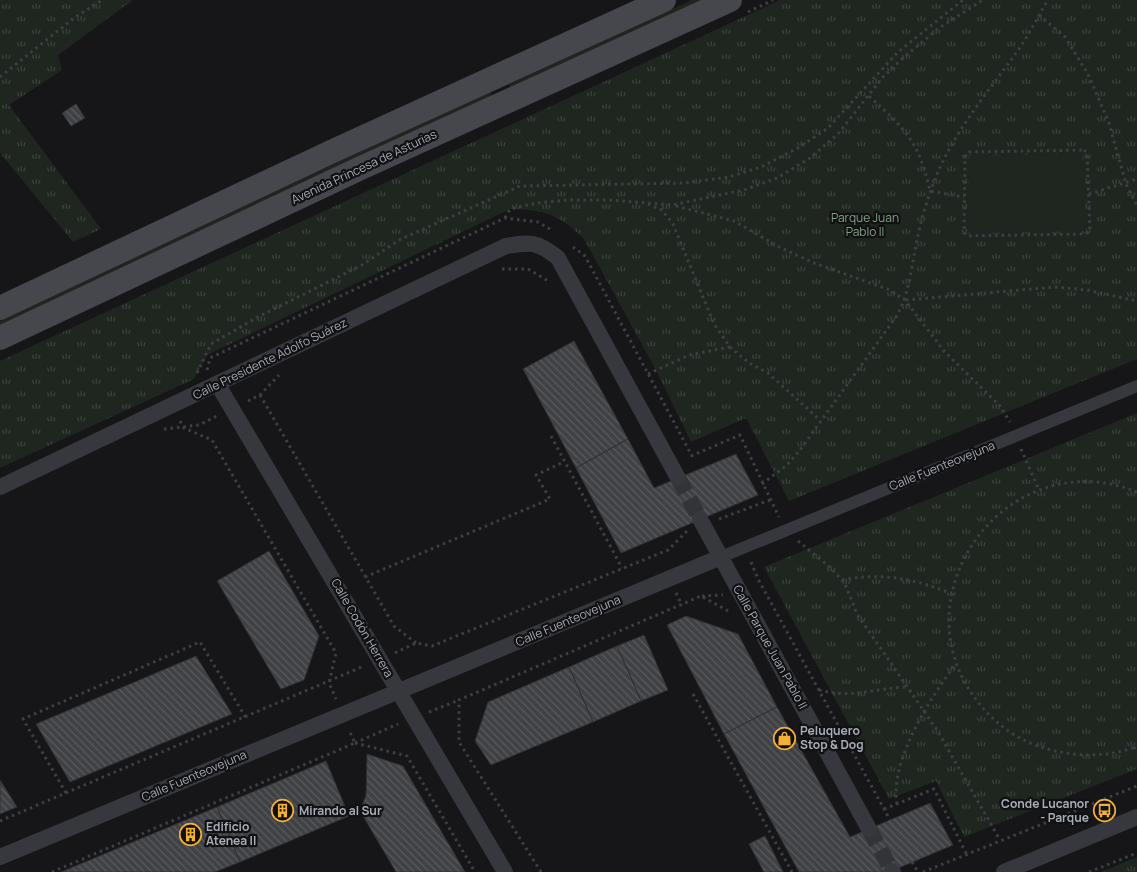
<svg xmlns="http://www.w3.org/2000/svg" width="1137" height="872" viewBox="0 0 1137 872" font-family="Manrope,sans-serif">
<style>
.grass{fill:url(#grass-tufts)}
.garden{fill:#1e261f}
.building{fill:url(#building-back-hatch);stroke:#303034}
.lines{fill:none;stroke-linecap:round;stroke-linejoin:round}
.minor-tunnel{stroke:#333438;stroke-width:16;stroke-dasharray:16 8;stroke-linecap:butt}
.path{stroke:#3d3f44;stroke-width:3;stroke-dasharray:2.5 4;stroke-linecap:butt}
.pedestrian{stroke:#37383d;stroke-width:12}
.minor{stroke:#37383d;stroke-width:16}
.secondary{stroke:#45474d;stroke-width:24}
.labels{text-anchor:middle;stroke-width:4.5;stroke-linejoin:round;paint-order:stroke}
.street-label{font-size:12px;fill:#a8adb8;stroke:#111113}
.park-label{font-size:12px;fill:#7fa381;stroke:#111113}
.poi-label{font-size:12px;font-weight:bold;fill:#a8adb8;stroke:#111113;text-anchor:start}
</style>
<defs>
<pattern id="grass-tufts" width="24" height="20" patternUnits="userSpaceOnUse" patternTransform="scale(1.25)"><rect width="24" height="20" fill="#1e261f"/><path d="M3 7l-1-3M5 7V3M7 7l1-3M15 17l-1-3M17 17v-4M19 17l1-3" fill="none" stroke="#3c433d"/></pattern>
<pattern id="building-back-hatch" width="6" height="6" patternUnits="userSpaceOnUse" patternTransform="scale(1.25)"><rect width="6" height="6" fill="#404145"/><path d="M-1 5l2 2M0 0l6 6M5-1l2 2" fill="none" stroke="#595a5e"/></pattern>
</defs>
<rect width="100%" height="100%" fill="#161618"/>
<g class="grass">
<polygon points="0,0 133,0 58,55 62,70 9,105 101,229 73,242 0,153"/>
<path d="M780,0h357v359l-348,142 -43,-83 -55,24 -35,-72 -72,-131c-25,-25 -39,-29 -74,-30l-303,146 -13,24 -194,89v-107z"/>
<polygon points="1137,413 1137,769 964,837 936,781 889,799 764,567"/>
<polygon points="1137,857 1137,872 1101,872"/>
</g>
<g class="garden">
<polygon points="692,0 705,0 512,89 509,84"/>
<polygon points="490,91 492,96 0,328 0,321"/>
<polygon points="1083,154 1086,231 968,233 969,156"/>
</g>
<g class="building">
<polygon points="76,104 85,118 71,126 62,113"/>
<polygon points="574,341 628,439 576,468 523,369"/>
<polygon points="628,439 654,488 736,454 758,495 621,553 576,468"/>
<polygon points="269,551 319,636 304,680 281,689 217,581"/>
<polygon points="686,616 738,634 777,707 724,734 667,625"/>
<polygon points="644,635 668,690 641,701 617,646"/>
<polygon points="617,646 641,701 593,722 569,667"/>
<polygon points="196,656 232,714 70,782 36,724"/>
<polygon points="569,667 593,722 491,765 475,741 488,702"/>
<polygon points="777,707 850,837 930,803 953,845 889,872 799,872 724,734"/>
<polygon points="367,754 403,766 465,872 396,872 360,811 366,795"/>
<polygon points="326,761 349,816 240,862 217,807"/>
<polygon points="0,780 17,807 0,814"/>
<polygon points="217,807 240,862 215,872 61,872"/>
<polygon points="765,836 783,872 764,872 749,844"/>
<polygon points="765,836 783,872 764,872 749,844"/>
</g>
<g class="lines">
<g class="minor-tunnel">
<polyline points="678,478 700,519"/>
<polyline points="869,829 892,871"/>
</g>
<g class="path">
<polyline points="748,12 773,0"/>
<polyline points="1039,15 1065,37 1088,74 1109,123 1126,184 1137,206"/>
<polyline points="0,77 74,18 102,0"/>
<path d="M869,96c36,33 50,45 61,95l34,6"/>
<polygon points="1084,150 1087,153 1090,231 1085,234 968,236 964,233 965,156 969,152"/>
<polyline points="1089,194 1137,179"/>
<polyline points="648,204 662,210 673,224 714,324 730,347 749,363 768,373 820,420"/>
<polyline points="676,206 734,221 779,247 814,263 890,290 905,300 944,351 1000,406 1010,422"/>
<polyline points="505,218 510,209 537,203 569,200 610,200 672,205 744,190 777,178 810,158 838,134 882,78 903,58 939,28 983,0"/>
<polyline points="573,247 585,256 692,456"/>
<polyline points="502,269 528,269 550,282"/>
<polyline points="906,300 1055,287 1087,290 1137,301"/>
<polyline points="207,370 210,358 505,218 538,222 550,229"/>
<polyline points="197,373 211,344 256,318 362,265 399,240 520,186 685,183 729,177 761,167 798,148 828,128 898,52 963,0"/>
<polyline points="648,374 689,355 730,347"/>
<polyline points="260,395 394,626 416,643"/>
<polyline points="248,401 260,395 279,375"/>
<polyline points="180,421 184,428 212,440 336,653 329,683 336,699"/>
<polyline points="164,429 199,425 217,416"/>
<polyline points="551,436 622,568"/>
<polyline points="1021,449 1039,490"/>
<polyline points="691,456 740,435 779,517"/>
<path d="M762,484l25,-19 13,-15 96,-133c13,-23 15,-46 20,-72 4,-22 11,-45 19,-66 19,-48 54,-88 84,-130 11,-16 19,-33 29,-49"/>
<path d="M1137,492c-131,-53 -247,108 -155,215 16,19 38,34 62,41 30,9 64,10 93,-2"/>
<polyline points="719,519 770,500"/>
<polyline points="798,541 831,568 845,584 857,614 937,730 1000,840"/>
<polyline points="751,562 758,579 890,820"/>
<polyline points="365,577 550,499 536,475 564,462"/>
<path d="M842,580c39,-8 74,-1 110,14"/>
<polyline points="676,593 682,605"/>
<polyline points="702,596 723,595"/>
<polyline points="395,653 416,643 432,646 668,550 687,531"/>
<path d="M819,690c33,9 56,-2 88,-3"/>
<polyline points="693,694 792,872"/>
<polyline points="429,712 459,700"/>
<polyline points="355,743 407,756 475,872"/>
<polyline points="355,743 398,724"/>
<polyline points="1134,747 1137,753"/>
<polyline points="66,793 23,719 200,642 246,718"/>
<path d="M897,804c-8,-42 34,-108 59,-140"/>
<polyline points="884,809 934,789 967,855"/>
<polyline points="0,821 364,666"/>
<polyline points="912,862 918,872"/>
<polyline points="52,872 355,743 349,730"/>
<polyline points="541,872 459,742 459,700 701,596 730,612"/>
<polyline points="923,872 1137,786"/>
<polyline points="1089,872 1137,853"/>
</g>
<polyline class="pedestrian" points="721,557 1137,386"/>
<g class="minor">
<polyline points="218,385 505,872"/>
<path d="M0,487l506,-241c25,-4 31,-5 52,12l120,220"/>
<polyline points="700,519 869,829"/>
<polyline points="0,857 721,557"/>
<polyline points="892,871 893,872"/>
<polyline points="1004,872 1137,817"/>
</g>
<g class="secondary">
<polyline points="0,308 333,151 664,0"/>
<polyline points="0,338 361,168 730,0"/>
</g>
</g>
<defs>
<symbol id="shop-ring" viewBox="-11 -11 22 22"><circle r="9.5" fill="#111113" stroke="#f2b134" stroke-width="1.5"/><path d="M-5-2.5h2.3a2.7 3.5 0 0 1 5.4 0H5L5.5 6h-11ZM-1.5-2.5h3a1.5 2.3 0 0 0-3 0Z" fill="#f2b134"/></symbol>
<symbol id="building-ring" viewBox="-11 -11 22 22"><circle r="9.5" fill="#111113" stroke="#f2b134" stroke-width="1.5"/><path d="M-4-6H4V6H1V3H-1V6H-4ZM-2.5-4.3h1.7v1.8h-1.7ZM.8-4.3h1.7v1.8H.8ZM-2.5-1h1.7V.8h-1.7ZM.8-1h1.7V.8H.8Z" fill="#f2b134"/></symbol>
<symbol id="bus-ring" viewBox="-11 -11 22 22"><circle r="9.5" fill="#111113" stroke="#f2b134" stroke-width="1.5"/><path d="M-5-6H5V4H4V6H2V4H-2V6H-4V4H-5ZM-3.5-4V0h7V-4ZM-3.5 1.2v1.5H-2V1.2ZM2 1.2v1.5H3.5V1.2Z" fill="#f2b134"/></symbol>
</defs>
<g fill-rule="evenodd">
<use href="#shop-ring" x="772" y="726" width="25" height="25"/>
<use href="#building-ring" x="270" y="798" width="25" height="25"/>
<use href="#bus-ring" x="1092" y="798" width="25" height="25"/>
<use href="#building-ring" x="178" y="822" width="25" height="25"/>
</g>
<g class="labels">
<g class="street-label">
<text transform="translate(364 167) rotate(-25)" y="4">Avenida Princesa de Asturias</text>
<text transform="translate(270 359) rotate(-26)" y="4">Calle Presidente Adolfo Suárez</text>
<text transform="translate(942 466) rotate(-22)" y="4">Calle Fuenteovejuna</text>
<text transform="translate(568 621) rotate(-23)" y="4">Calle Fuenteovejuna</text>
<text transform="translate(362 628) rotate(60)" y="4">Calle Codón Herrera</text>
<text transform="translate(770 647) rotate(61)" y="4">Calle Parque Juan Pablo II</text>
<text transform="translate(194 776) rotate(-23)" y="4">Calle Fuenteovejuna</text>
</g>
<g class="park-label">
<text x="865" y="222">Parque Juan<tspan x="865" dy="14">Pablo II</tspan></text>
</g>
<g class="poi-label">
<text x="800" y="735">Peluquero<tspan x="800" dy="14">Stop &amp; Dog</tspan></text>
<text x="1089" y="808" text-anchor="end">Conde Lucanor<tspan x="1089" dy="14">- Parque</tspan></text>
<text x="299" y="815">Mirando al Sur</text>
<text x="206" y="831">Edificio<tspan x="206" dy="14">Atenea II</tspan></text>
</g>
</g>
</svg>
